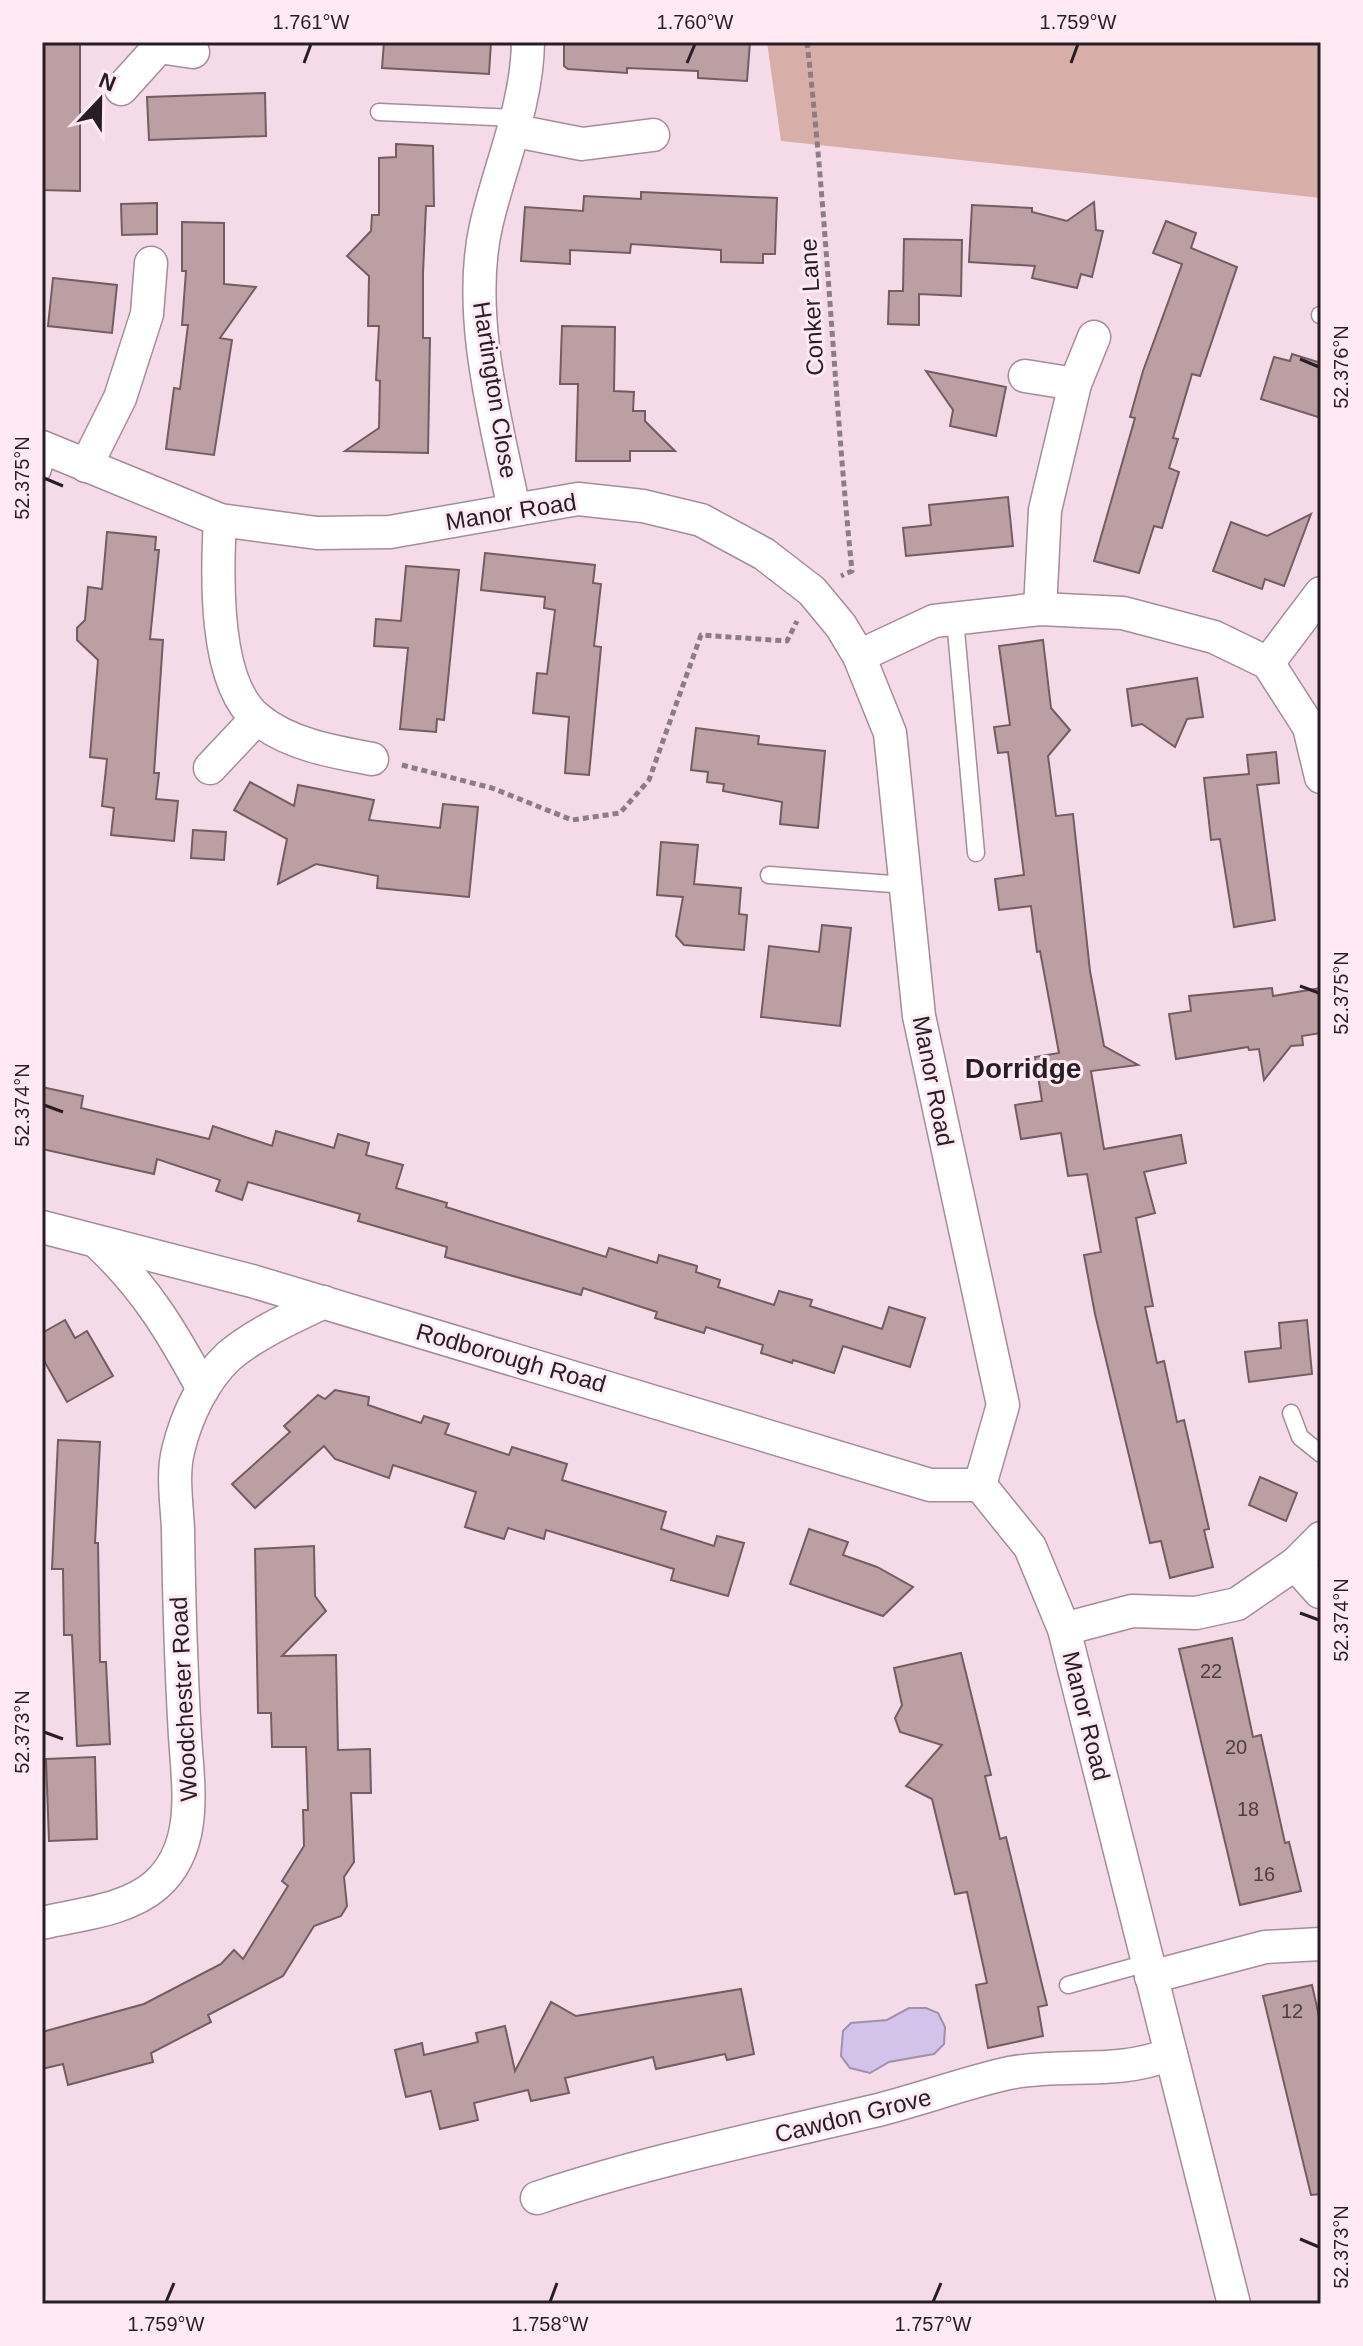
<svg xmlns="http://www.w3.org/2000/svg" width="1363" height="2346" viewBox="0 0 1363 2346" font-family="Arial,sans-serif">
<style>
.green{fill:#d7aea8}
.water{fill:#d3c2e9;stroke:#9f91ae;stroke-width:2}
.building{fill:#bb9fa3;stroke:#755c60;stroke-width:2}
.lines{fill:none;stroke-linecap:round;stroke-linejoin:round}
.lane-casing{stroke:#a48c98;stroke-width:19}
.street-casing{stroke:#a48c98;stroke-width:35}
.path{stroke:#8e7c85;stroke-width:5;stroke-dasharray:6 4;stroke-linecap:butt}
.lane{stroke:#fff;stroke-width:16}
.street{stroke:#fff;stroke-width:32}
.ticks{fill:none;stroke:#271e23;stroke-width:3}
.labels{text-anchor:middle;stroke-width:6;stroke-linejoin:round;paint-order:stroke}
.number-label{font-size:20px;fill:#4c3e43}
.street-label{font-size:24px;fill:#271e23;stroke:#ffeaf4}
.quarter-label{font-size:28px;font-weight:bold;fill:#271e23;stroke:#ffeaf4}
.neatline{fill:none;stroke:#271e23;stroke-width:3}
.ticks-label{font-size:20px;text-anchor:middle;fill:#271e23}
</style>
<rect width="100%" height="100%" fill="#f5dbe8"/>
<polygon class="green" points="767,42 1321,42 1321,198 781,141"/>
<polygon class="water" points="909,2008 926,2008 938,2013 945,2027 944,2044 934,2054 889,2062 870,2073 850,2068 841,2056 843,2031 851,2023 887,2020"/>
<g class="building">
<polygon points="42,42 80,42 80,191 42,190"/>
<polygon points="384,42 491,42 489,74 382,68"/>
<polygon points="564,42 750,42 747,81 698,78 698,71 627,68 627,73 568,69 564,66"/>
<polygon points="265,93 266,136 149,140 147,97"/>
<polygon points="396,144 433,146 434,206 426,206 423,273 423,338 430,338 428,453 345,451 379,428 380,381 376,380 379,326 368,326 369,276 347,256 371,231 372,215 379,215 379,158 396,157"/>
<polygon points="641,192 777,198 775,254 763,254 763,263 721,262 721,250 631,244 630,253 570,250 570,264 521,261 525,207 583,211 584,196 641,199"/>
<polygon points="1094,202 1096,230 1103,231 1092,277 1081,274 1077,288 1032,278 1035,266 969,262 972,205 1032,208 1032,212 1067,221"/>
<polygon points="157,203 157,234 122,235 121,204"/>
<polygon points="1166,221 1196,233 1191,248 1237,267 1200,376 1192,374 1173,438 1178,439 1169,468 1179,472 1162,528 1154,526 1139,573 1094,561 1135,418 1130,417 1143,371 1182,264 1153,253"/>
<polygon points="182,222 224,223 224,284 256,287 220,338 232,340 214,455 166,449 174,388 180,389 188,325 182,325 186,271 182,271"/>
<polygon points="904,239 962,240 961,296 919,294 919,325 888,324 889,291 903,291"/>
<polygon points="53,278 117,285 112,333 48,326"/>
<polygon points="562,326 615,327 614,391 634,392 633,411 645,411 645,421 675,451 630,451 630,461 576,461 578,384 560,384"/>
<polygon points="1292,354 1321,363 1321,418 1261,399 1274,357 1290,361"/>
<polygon points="926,371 1006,387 996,436 950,426 953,410"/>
<polygon points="1008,497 1013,546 906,556 903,528 931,525 929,505"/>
<polygon points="1311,514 1284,586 1265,579 1262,589 1213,571 1231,522 1267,536"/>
<polygon points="107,532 156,537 155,550 159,550 150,639 163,640 154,773 159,773 156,799 178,801 174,841 111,835 114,808 102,806 107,759 90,757 98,660 77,640 77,628 85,620 88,587 102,589"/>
<polygon points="485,553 595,565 593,583 601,584 594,646 601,647 589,775 565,773 569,717 533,713 537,673 547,674 555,610 544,608 545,597 481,590"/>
<polygon points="406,566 459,570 444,720 437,719 436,732 400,729 408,648 374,646 376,619 401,621"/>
<polygon points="1043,640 1051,708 1070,730 1048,756 1056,816 1073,814 1090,971 1104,1046 1138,1065 1091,1071 1104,1149 1181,1135 1186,1163 1144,1172 1155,1213 1136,1218 1153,1306 1145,1307 1157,1363 1164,1361 1177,1422 1184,1420 1209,1529 1204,1530 1213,1567 1170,1578 1161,1541 1150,1543 1095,1314 1084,1255 1101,1252 1087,1174 1068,1176 1061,1133 1021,1139 1015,1105 1042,1101 1035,1057 1059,1053 1040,951 1037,952 1031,906 999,910 995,879 1024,875 1008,752 998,753 994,727 1010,725 999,646"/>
<polygon points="1197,678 1203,717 1187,719 1175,747 1142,724 1132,726 1127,689"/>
<polygon points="696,728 759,736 758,744 825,751 818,828 780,824 782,802 723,791 724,784 707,782 708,772 691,770"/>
<polygon points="1276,752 1279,783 1257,785 1275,920 1234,927 1220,839 1211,840 1204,778 1249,774 1247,755"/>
<polygon points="250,782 294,806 298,785 374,800 369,820 440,828 443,804 478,807 469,897 377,888 378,876 316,864 278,884 287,839 234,810"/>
<polygon points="193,830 226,832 224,860 191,858"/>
<polygon points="661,842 698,845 694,884 741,888 739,914 747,915 744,950 684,945 676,936 683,897 657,895"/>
<polygon points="822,925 851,928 840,1026 761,1017 769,946 819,952"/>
<polygon points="1272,988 1273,996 1321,988 1321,1033 1302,1036 1303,1045 1291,1046 1264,1080 1259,1049 1249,1050 1248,1047 1176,1059 1169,1014 1191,1011 1189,996"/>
<polygon points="42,1087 83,1096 81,1108 209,1139 213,1126 272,1146 276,1131 334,1148 338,1134 369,1143 366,1155 403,1165 396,1188 447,1203 446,1207 606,1257 609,1248 657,1263 659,1255 697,1266 696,1272 720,1280 718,1287 774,1305 779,1291 812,1300 810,1306 882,1329 889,1307 925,1318 910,1367 843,1346 834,1373 793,1360 792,1363 761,1353 763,1345 706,1327 704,1333 655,1318 657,1312 583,1288 581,1295 445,1257 447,1247 358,1221 360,1214 248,1182 242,1200 216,1191 220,1180 157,1159 154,1174 42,1149"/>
<polygon points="65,1320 75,1338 87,1331 113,1376 67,1402 42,1357 42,1333"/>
<polygon points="1307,1320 1312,1374 1249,1382 1245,1352 1281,1348 1279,1323"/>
<polygon points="335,1390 369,1397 368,1405 421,1423 424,1416 449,1424 445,1434 509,1455 512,1447 567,1464 562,1480 666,1512 661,1529 714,1546 717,1536 744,1543 728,1596 671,1580 674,1569 546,1530 544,1539 508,1528 504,1539 465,1527 476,1492 393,1465 389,1478 335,1459 324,1446 255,1508 232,1484 290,1432 284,1426 318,1395 325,1399"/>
<polygon points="58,1440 100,1442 95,1543 98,1543 100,1662 106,1662 110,1744 77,1746 72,1635 64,1635 63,1569 52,1569"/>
<polygon points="1260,1477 1297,1493 1286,1521 1249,1505"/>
<polygon points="809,1529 848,1542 843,1555 877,1567 913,1587 883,1616 790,1584"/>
<polygon points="314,1546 315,1596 326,1611 282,1656 336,1655 338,1750 370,1749 371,1793 351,1793 354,1862 344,1877 347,1906 341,1916 314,1926 283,1976 208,2015 211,2022 151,2053 153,2062 68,2085 63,2064 42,2069 42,2032 144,2004 221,1964 234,1950 243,1959 288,1886 282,1881 304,1846 303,1810 308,1810 306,1747 272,1747 271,1713 258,1713 255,1549"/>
<polygon points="1232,1638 1253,1737 1261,1735 1285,1843 1289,1842 1301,1891 1240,1905 1179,1649"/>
<polygon points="961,1653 991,1775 985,1776 1000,1839 1006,1837 1047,2005 1038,2007 1043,2036 988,2048 976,1985 987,1983 967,1892 955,1894 932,1799 906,1786 942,1745 900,1732 895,1718 902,1705 894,1668"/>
<polygon points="95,1757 97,1839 49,1841 46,1759"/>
<polygon points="1312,1985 1321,2025 1321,2194 1311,2195 1263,1996"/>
<polygon points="741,1989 754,2054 727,2060 725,2054 656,2069 653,2057 565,2078 569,2093 531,2101 528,2090 474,2103 478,2120 440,2129 431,2091 406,2097 395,2050 422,2043 424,2055 478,2042 476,2033 505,2026 515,2071 551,2002 576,2016"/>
</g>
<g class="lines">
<defs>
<g id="lane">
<polyline points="379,112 518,118"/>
<polyline points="1320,315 1321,315"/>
<polyline points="42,472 49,450"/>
<polyline points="955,619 976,853"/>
<polyline points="769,875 906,885"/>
<polyline points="1291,1413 1300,1437 1321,1454"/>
<polyline points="1068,1985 1147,1963"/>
</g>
<g id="street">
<polyline points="157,42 159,47 193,52"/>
<polyline points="121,89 159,47"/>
<polyline points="516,131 582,144 653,135"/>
<polyline points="1025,376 1075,384"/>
<polyline points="42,447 220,520 317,533 390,532 578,499 643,506 701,520 764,554 812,591 841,626 859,656 890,733 919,1016 1003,1405 980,1485"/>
<polyline points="86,466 120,398 147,314 151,263"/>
<path d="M514,509c-18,-87 -48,-195 -28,-283 14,-62 41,-119 42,-184"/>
<path d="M220,520c-3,52 -7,163 38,199 30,25 76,33 114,40"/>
<polyline points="1040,609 1045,510 1075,384 1094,337"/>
<polyline points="859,656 934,621 1040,609 1123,613 1214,637 1268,663 1309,727 1321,777"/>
<polyline points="1268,663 1321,593"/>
<polyline points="210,768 257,718"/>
<polyline points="42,1227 252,1281 930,1485 980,1485"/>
<path d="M98,1243c48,45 74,89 105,146"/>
<polyline points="980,1485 1030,1547 1064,1629 1234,2304"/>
<polyline points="1295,1564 1320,1592"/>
<polyline points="1064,1629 1132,1611 1196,1613 1237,1604 1295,1564 1321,1538"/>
<path d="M42,1923c37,-9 84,-12 114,-38 43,-38 32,-99 29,-149 -4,-69 -6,-137 -7,-206 -1,-25 -6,-55 0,-79 8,-34 25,-71 51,-95 27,-23 64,-39 95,-54"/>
<polyline points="1151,1977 1265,1947 1321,1944"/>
<path d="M537,2198c110,-37 224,-60 337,-87 45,-11 90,-28 135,-38 58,-11 104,3 162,-19"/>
</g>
</defs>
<use href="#lane" class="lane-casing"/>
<use href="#street" class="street-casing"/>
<g class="path">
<path d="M807,42c20,176 27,353 45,529l-11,5"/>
<polyline points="402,765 492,788 572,820 620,813 649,780 701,635 787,641 797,621"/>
</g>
<use href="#lane" class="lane"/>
<use href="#street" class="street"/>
</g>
<path class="ticks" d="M304,63l7,-19M687,63l8,-19M1071,63l7,-19M1300,359l19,8M44,478l19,8M1300,986l19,7M44,1105l19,7M1300,1613l19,7M44,1732l19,7M1300,2239l19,8M166,2302l8,-19M550,2302l7,-19M933,2302l8,-19"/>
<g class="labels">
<g class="number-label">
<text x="1211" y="1678">22</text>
<text x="1236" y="1754">20</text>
<text x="1248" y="1816">18</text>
<text x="1264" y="1881">16</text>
<text x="1292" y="2018">12</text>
</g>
<g class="street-label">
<text transform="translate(812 307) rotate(-93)" y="8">Conker Lane</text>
<text transform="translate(495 390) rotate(81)" y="8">Hartington Close</text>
<text transform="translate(511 512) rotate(-9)" y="8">Manor Road</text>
<text transform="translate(933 1081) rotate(79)" y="8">Manor Road</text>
<text transform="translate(511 1358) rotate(16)" y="8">Rodborough Road</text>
<text transform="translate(184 1699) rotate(-93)" y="8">Woodchester Road</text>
<text transform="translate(1086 1716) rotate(76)" y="8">Manor Road</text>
<text transform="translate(853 2116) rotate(-14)" y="8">Cawdon Grove</text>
</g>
<g class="quarter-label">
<text x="1023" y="1078">Dorridge</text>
</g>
</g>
<rect width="1363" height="2346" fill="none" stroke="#ffeaf4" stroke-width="88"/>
<g transform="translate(100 100) rotate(22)" stroke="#ffeaf4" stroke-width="6" paint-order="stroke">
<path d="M0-6L14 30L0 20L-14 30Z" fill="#271e23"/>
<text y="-12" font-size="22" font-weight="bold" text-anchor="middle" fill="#271e23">N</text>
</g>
<rect x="44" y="44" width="1275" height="2258" class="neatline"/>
<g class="ticks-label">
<text x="311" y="29">1.761°W</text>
<text x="695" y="29">1.760°W</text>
<text x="1078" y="29">1.759°W</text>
<text transform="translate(1341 367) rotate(-90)" y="7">52.376°N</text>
<text transform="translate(22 478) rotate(-90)" y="7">52.375°N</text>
<text transform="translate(1341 993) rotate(-90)" y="7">52.375°N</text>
<text transform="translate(22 1105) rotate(-90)" y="7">52.374°N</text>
<text transform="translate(1341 1620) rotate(-90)" y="7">52.374°N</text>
<text transform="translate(22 1732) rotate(-90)" y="7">52.373°N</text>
<text transform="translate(1341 2247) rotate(-90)" y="7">52.373°N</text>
<text x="166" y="2331">1.759°W</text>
<text x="550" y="2331">1.758°W</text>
<text x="933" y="2331">1.757°W</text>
</g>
</svg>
